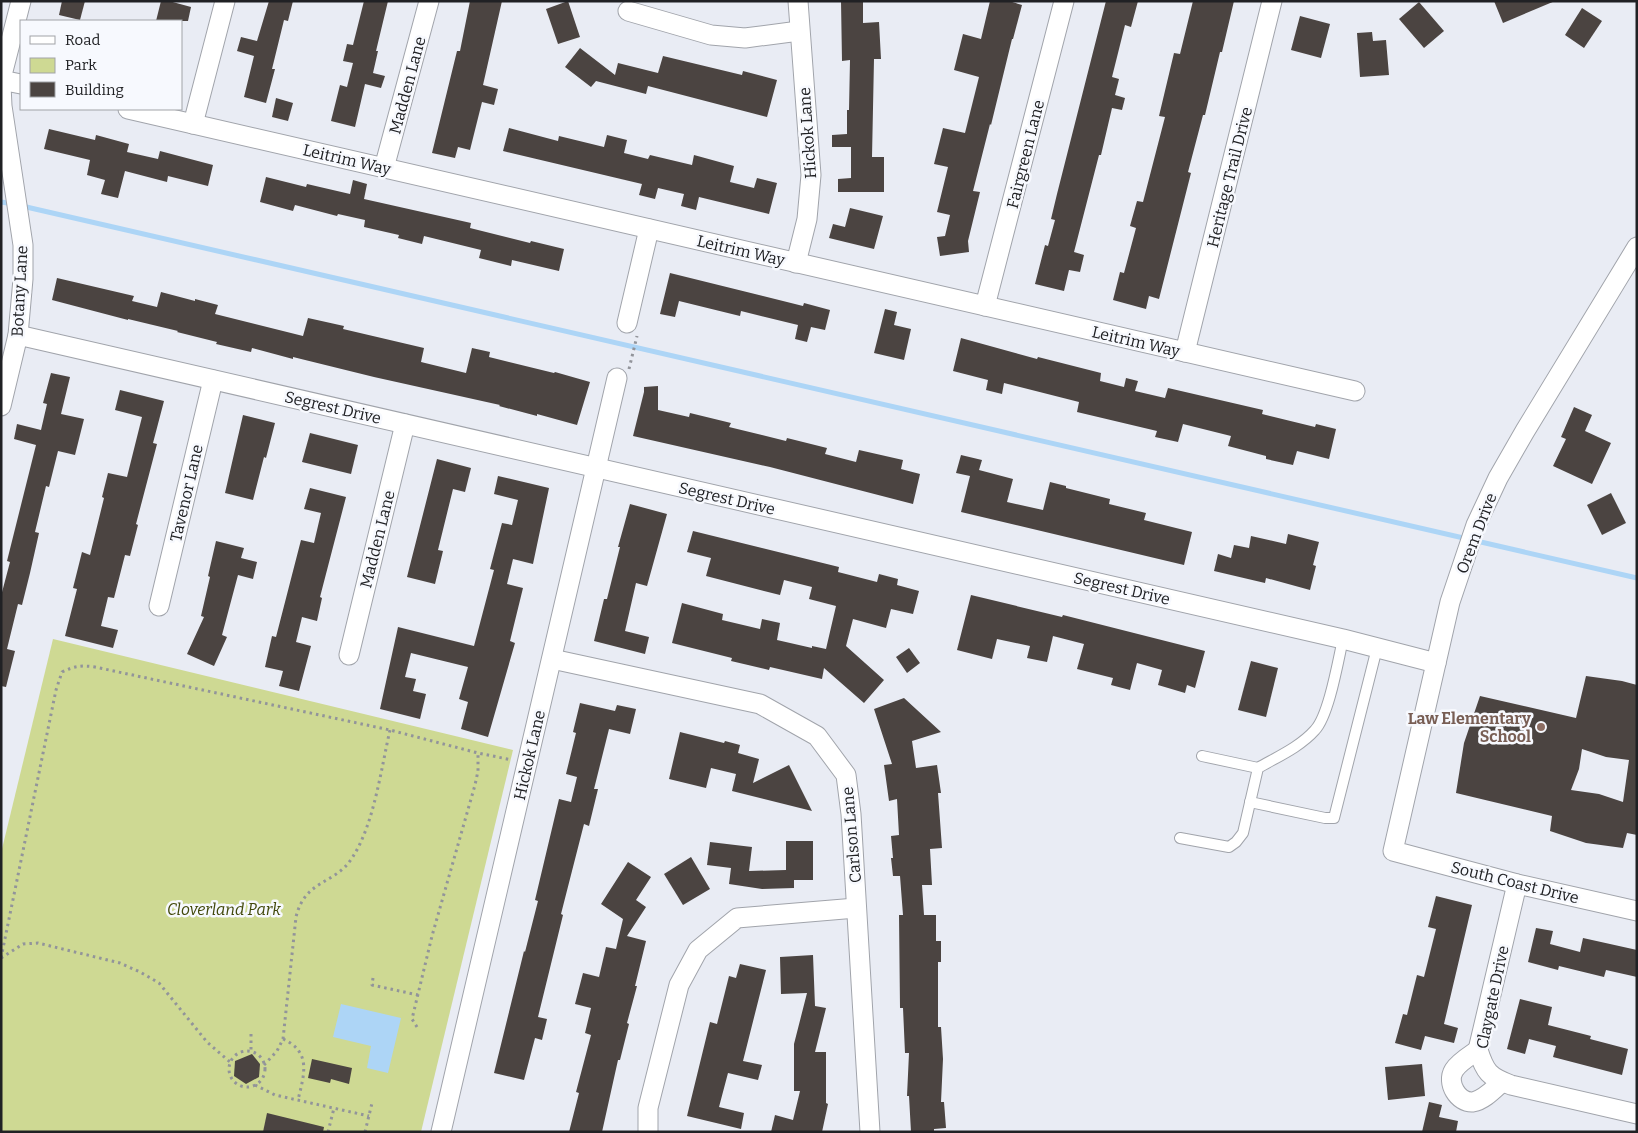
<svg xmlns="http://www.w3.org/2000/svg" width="1638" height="1133" viewBox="0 0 1638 1133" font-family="Bitter,serif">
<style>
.green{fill:#ced993}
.water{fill:#add5f6}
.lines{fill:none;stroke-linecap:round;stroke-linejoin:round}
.stream{stroke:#add5f6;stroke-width:5}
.building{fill:#4b4441;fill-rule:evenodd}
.service-casing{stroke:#a1a4ab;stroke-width:12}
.minor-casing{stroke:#a1a4ab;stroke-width:21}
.path{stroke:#92949a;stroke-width:3;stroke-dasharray:2.5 4;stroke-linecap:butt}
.service{stroke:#fff;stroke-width:10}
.minor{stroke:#fff;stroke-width:19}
.education-dot{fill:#8d6e63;stroke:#f7f9fe;stroke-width:2}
.labels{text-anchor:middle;stroke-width:5;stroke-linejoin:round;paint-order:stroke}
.street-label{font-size:16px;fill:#202124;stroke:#f7f9fe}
.education-label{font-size:16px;font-weight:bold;fill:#785e54;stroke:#f7f9fe;text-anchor:end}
.park-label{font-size:16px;font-style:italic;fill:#41480a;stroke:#f7f9fe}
</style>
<rect width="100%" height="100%" fill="#e9ecf4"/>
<polygon class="green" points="53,639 513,750 421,1132 1,1132 1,853"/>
<polygon class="water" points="341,1004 401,1018 388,1073 367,1068 371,1046 333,1037"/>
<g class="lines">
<g class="stream">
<polyline points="1,202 14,204"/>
<polyline points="22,206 1637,578"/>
</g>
</g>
<g class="building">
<polygon points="62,1 85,1 80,20 59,15"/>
<polygon points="161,1 169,1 191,7 188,21 156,21"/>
<polygon points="269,1 293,1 288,21 284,20 272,69 275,69 266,103 244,97 254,56 237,51 241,37 257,41"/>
<polygon points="364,1 388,1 376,51 378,51 373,73 385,76 381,88 365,84 355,127 331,121 340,85 347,87 353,63 343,61 347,44 353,45"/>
<polygon points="470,1 502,1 483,85 498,89 494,105 482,102 470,150 458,147 455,158 432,153 457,51 460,51"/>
<polygon points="568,1 580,37 558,44 546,9"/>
<polygon points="841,1 863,1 863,23 879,22 881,59 874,59 872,157 884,157 884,192 838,192 838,179 851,178 851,147 832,147 832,135 847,134 847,110 849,110 850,60 842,61"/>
<polygon points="990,1 1009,1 1022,5 1013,39 1012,39 991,125 990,124 973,191 980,192 968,241 969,252 940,256 937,237 945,236 950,215 937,212 948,167 934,164 943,128 965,133 979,77 954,70 963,34 981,39"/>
<polygon points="1106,1 1138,1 1131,27 1125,25 1112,77 1119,79 1115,95 1125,98 1122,110 1112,108 1101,155 1099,155 1074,252 1084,255 1080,272 1069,270 1064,291 1035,284 1045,245 1048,246 1055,220 1051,219 1057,194"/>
<polygon points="1193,1 1234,1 1222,52 1220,52 1205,115 1203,115 1188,172 1191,173 1159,299 1149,296 1146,309 1113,300 1120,272 1124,273 1136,228 1130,226 1137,201 1143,202 1165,117 1159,116 1174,53 1180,54"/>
<polygon points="1494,1 1555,1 1503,23"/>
<polygon points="1419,2 1444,31 1424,48 1399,19"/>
<polygon points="1582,8 1602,21 1584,48 1565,35"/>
<polygon points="1300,16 1330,24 1321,58 1291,50"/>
<polygon points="1372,32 1373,41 1386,40 1389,75 1360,77 1357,33"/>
<polygon points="580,48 615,75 618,63 658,73 663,56 742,75 743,71 777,80 767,117 648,86 646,94 596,81 591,87 565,67"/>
<polygon points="276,98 293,103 288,121 272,117"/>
<polygon points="509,128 558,141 559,136 604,147 607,135 627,140 624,153 648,159 650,155 692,165 694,155 734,166 730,182 754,188 757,178 777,183 769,214 699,197 696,210 681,206 684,194 658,188 655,199 639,195 642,184 503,151"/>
<polygon points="49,129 95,140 96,135 129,144 127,152 158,159 160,151 213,165 208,186 168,176 167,182 125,171 118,198 101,194 105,180 87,175 90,160 44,149"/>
<polygon points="266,177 306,187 307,184 350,194 353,180 367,184 364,199 471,223 470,228 530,243 531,241 564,249 559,271 512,260 511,266 479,258 481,250 424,236 422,244 398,238 399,235 364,227 365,220 338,214 337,216 295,205 293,211 260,202"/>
<polygon points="850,208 883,216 874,249 829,238 833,224 845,227"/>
<polygon points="670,273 803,306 804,303 830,310 825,330 811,327 807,342 795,339 798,325 741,311 740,316 679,301 675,317 660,314"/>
<polygon points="57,278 134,296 132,301 157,307 161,292 195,301 195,299 218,305 215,314 303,336 308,318 344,326 343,329 424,348 421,362 466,373 472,348 490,352 489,357 554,373 555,372 590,382 577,425 537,414 537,416 499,406 500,405 374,377 293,357 293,359 252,348 251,352 216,344 217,342 177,332 178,331 128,319 128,320 52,300"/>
<polygon points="885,309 897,312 894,325 911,329 904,360 874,353"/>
<polygon points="961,338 1037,359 1038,357 1101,373 1100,381 1124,387 1126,378 1138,381 1135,391 1165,398 1168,388 1263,410 1262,414 1315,427 1316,424 1336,429 1329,459 1297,451 1293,465 1266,459 1266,456 1228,446 1231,436 1183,424 1178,442 1155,437 1157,431 1077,412 1079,402 1004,383 1002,394 986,390 988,380 953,371"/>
<polygon points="51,373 70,377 61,414 84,419 75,455 58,451 49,487 46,486 35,532 39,533 30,573 22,605 18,604 7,649 15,651 6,687 1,686 1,596 10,562 7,561 36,445 14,439 17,424 41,430 47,404 43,403"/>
<polygon points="658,386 658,410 689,417 690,413 731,423 729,427 786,441 787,438 827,448 825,454 856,462 859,450 903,460 901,469 920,474 913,504 770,467 633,436 644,392 644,387"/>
<polygon points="120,390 164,401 153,443 157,444 136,524 138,525 130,556 125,555 114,598 108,597 101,626 118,630 113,648 65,636 77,589 73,588 82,552 90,555 104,498 102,497 108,473 127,477 142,417 115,410"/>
<polygon points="1574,407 1592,415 1585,431 1611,443 1592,484 1553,466 1566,439 1561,437"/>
<polygon points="243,415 275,423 266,458 264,457 253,500 225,493"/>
<polygon points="310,433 358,445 351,474 302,462"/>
<polygon points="961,455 982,460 979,470 1013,479 1007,502 1043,510 1050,482 1066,486 1066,488 1110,499 1109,504 1146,513 1144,520 1192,532 1184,565 961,512 970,476 956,473"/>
<polygon points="437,459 471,468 465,492 453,489 438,550 443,551 435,584 407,577"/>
<polygon points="498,476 549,488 533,564 513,559 507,584 523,588 510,641 515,643 488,737 461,729 468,702 459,699 468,667 411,653 405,677 416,679 413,691 426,694 420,719 380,709 398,627 474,646 494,570 490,569 502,523 512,525 518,500 494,494"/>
<polygon points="310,488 346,497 320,597 322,598 317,621 302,617 296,642 311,646 299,691 279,686 283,671 265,667 272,636 276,637 301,540 314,543 321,513 304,509"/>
<polygon points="1611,493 1626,523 1602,535 1587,505"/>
<polygon points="630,504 667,514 647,586 636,583 625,631 649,637 645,654 594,641 604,599 607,599 620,547 618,547"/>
<polygon points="693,531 839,567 838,572 877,582 879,574 898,579 897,585 919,591 913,614 891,609 886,628 853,619 846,646 884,680 864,703 824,668 822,679 770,667 769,670 731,661 732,658 672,643 682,603 723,614 722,620 760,629 762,619 780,623 777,640 812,648 812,646 826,649 836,606 809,599 812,587 784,580 780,595 706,576 711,558 687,552"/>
<polygon points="1288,534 1319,542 1313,565 1316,566 1310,590 1266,578 1265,583 1214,571 1218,554 1231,558 1234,545 1249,548 1251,536 1286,544"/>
<polygon points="216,541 244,548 241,558 257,562 253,579 238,575 222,635 227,637 214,666 187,654 204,617 201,616 210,577 208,576"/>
<polygon points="971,595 1062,617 1063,615 1205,651 1195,688 1187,685 1185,693 1158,685 1162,670 1137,663 1130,690 1111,685 1113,678 1077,669 1084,644 1053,636 1047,662 1027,658 1030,646 997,639 992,659 957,650"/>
<polygon points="909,648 920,663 907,673 896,657"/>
<polygon points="1251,661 1278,668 1266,717 1238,710"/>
<path d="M1586,676l36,5 15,4v150l-10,-2 -4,15 -37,-5 -36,-12 2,-15 -96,-23 8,-50 16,-47 96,22zM1582,749l24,8 23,3 -6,42 -24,-8 -28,-4 8,-21z"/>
<polygon points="904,698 941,732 912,741 916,768 937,765 941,793 938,793 942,848 930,849 932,885 922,885 924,915 936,915 936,941 941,941 941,962 938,962 938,1027 941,1027 943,1059 941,1102 944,1102 946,1128 934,1129 934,1132 911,1132 909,1096 907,1096 909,1053 905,1053 903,1008 900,1008 899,915 903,915 900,876 893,876 891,858 893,858 891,836 899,835 897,799 889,801 884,765 892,764 874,709"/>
<polygon points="580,703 615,711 617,705 636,709 630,734 609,729 594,789 598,789 589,826 584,824 561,914 563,915 538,1017 547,1019 542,1040 535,1038 524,1080 494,1073 524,951 525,952 538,901 535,900 559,799 571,802 577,777 566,774 576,733 573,732"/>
<polygon points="680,732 724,743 725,741 740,745 738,753 759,759 753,783 789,765 812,811 732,791 736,774 711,768 706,788 669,779"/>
<polygon points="786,841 813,841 813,880 794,880 794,888 762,889 729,884 731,868 707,865 710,842 752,847 749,871 786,870"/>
<polygon points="691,857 710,889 683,905 664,874"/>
<polygon points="628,862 651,877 636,900 646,907 627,936 646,941 635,986 637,986 627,1023 629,1024 620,1060 618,1060 602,1132 569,1132 579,1093 576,1092 591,1035 585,1033 591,1008 575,1004 583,973 599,977 606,947 616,949 623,919 601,904"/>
<polygon points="1436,896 1472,905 1444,1024 1458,1028 1454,1043 1425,1036 1421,1050 1395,1043 1403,1014 1407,1015 1417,975 1424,977 1436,929 1428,927"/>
<polygon points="1536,928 1553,931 1550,944 1580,952 1583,938 1637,950 1637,977 1606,970 1604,977 1559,966 1558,970 1528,962"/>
<polygon points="813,955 815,1006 826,1008 815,1052 826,1052 826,1103 828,1104 822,1132 771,1132 775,1115 793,1120 800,1091 794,1091 794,1044 807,993 781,994 780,957"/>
<polygon points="740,964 766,970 743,1061 762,1065 758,1080 728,1073 719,1107 744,1113 741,1129 687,1116 710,1022 717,1024 729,976 736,978"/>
<polygon points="1520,999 1552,1007 1548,1025 1591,1036 1590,1039 1628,1049 1622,1075 1553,1057 1556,1046 1529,1039 1525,1054 1507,1049"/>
<polygon points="252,1054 260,1064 259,1077 246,1084 234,1076 235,1061"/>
<polygon points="312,1059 352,1068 349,1084 331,1079 330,1083 308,1078"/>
<polygon points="1422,1064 1425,1096 1388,1100 1385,1067"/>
<polygon points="1429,1102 1442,1105 1439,1117 1458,1121 1456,1132 1422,1132"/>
<polygon points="267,1113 324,1127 323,1132 263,1132"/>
</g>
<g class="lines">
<defs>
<g id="service">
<polyline points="1202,756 1258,768"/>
<polyline points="1250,802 1325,818 1334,818 1377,648"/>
<path d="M1180,838l49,9 7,-5 7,-9 15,-65c19,-11 42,-21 57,-38 14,-15 23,-69 28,-91"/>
</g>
<g id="minor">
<polyline points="628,11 711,35 745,38 799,31"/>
<polyline points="1,79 21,1"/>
<polyline points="1,80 21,84"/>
<polyline points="1,85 2,106 23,245 23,279 18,335 1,406"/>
<polyline points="128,109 1355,391"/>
<polyline points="193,124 225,1"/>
<polyline points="384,168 429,1"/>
<polyline points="1637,247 1525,431 1498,478 1476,525 1450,602 1393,851 1517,884 1637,911"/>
<polyline points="796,263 807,219 811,175 798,1"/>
<polyline points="985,306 1064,1"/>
<polyline points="627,323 649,229"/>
<polyline points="18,335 1343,639 1436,663"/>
<polyline points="1185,352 1272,1"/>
<polyline points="159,606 213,380"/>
<polyline points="349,655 405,424"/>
<polyline points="552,659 760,704 817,736 846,775 851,814 870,1132"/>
<path d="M1517,884l-39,166c7,22 11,27 33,35l126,29"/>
<path d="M1478,1050c-7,5 -19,12 -24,20 -8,13 4,33 19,32 11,-2 21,-13 29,-20"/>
<polyline points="441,1132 617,378"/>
<polyline points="648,1132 648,1108 679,985 698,950 737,918 856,908"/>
</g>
</defs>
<use href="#service" class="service-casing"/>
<use href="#minor" class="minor-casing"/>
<g class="path">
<polyline points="629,369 637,336"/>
<path d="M1,958l55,-268 6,-18c12,-6 20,-7 33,-5l295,63 88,23 34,7"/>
<polyline points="1,958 23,944 38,943 120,963 140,972 159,983 207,1042 230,1062"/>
<polyline points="373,978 372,985 418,995"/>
<polyline points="417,1027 412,1019 432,936 475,785 478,771 478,753"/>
<polyline points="251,1034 251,1051"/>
<path d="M283,1039c29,13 21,36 15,61"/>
<circle cx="247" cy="1069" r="18"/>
<path d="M264,1065l13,-14 6,-12 13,-122c9,-38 39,-32 56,-59 22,-33 29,-89 38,-128"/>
<polyline points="255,1085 275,1095 369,1116"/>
<polyline points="328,1132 334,1108"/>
<polyline points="365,1132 372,1103"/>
</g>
<use href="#service" class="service"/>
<use href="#minor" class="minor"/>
</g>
<circle class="education-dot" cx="1541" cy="727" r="5"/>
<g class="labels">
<g class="street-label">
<text transform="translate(407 85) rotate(-75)" y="6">Madden Lane</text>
<text transform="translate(807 133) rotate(-94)" y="6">Hickok Lane</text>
<text transform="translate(1025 154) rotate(-76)" y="6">Fairgreen Lane</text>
<text transform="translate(347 159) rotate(13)" y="6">Leitrim Way</text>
<text transform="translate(1229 177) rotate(-76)" y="6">Heritage Trail Drive</text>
<text transform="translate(741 250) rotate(13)" y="6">Leitrim Way</text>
<text transform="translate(19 291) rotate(-87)" y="6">Botany Lane</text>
<text transform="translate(1136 341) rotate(13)" y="6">Leitrim Way</text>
<text transform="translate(333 407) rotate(13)" y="6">Segrest Drive</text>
<text transform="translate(186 493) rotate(-77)" y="6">Tavenor Lane</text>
<text transform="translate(727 498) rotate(13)" y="6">Segrest Drive</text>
<text transform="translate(1476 533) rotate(-69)" y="6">Orem Drive</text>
<text transform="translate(377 539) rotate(-76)" y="6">Madden Lane</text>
<text transform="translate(1122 588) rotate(13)" y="6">Segrest Drive</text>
<text transform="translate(529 755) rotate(-77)" y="6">Hickok Lane</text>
<text transform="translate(851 835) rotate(-95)" y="6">Carlson Lane</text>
<text transform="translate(1515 882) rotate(14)" y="6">South Coast Drive</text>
<text transform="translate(1492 997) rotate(-78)" y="6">Claygate Drive</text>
</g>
<g class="education-label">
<text x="1531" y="724">Law Elementary<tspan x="1531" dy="18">School</tspan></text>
</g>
<g class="park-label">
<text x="224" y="915">Cloverland Park</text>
</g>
</g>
<rect width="1638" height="1133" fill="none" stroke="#202124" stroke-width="5"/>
<rect x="20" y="20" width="162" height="90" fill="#f7f9fe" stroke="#a1a3a7"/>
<rect x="30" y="36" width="25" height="8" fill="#ffffff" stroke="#a1a3a7"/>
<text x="65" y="45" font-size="15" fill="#202124">Road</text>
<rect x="30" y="58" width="25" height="15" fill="#ced993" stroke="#a1a3a7"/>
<text x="65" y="70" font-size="15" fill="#202124">Park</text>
<rect x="30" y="82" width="25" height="15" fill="#4b4441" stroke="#a1a3a7"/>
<text x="65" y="95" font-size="15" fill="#202124">Building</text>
</svg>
